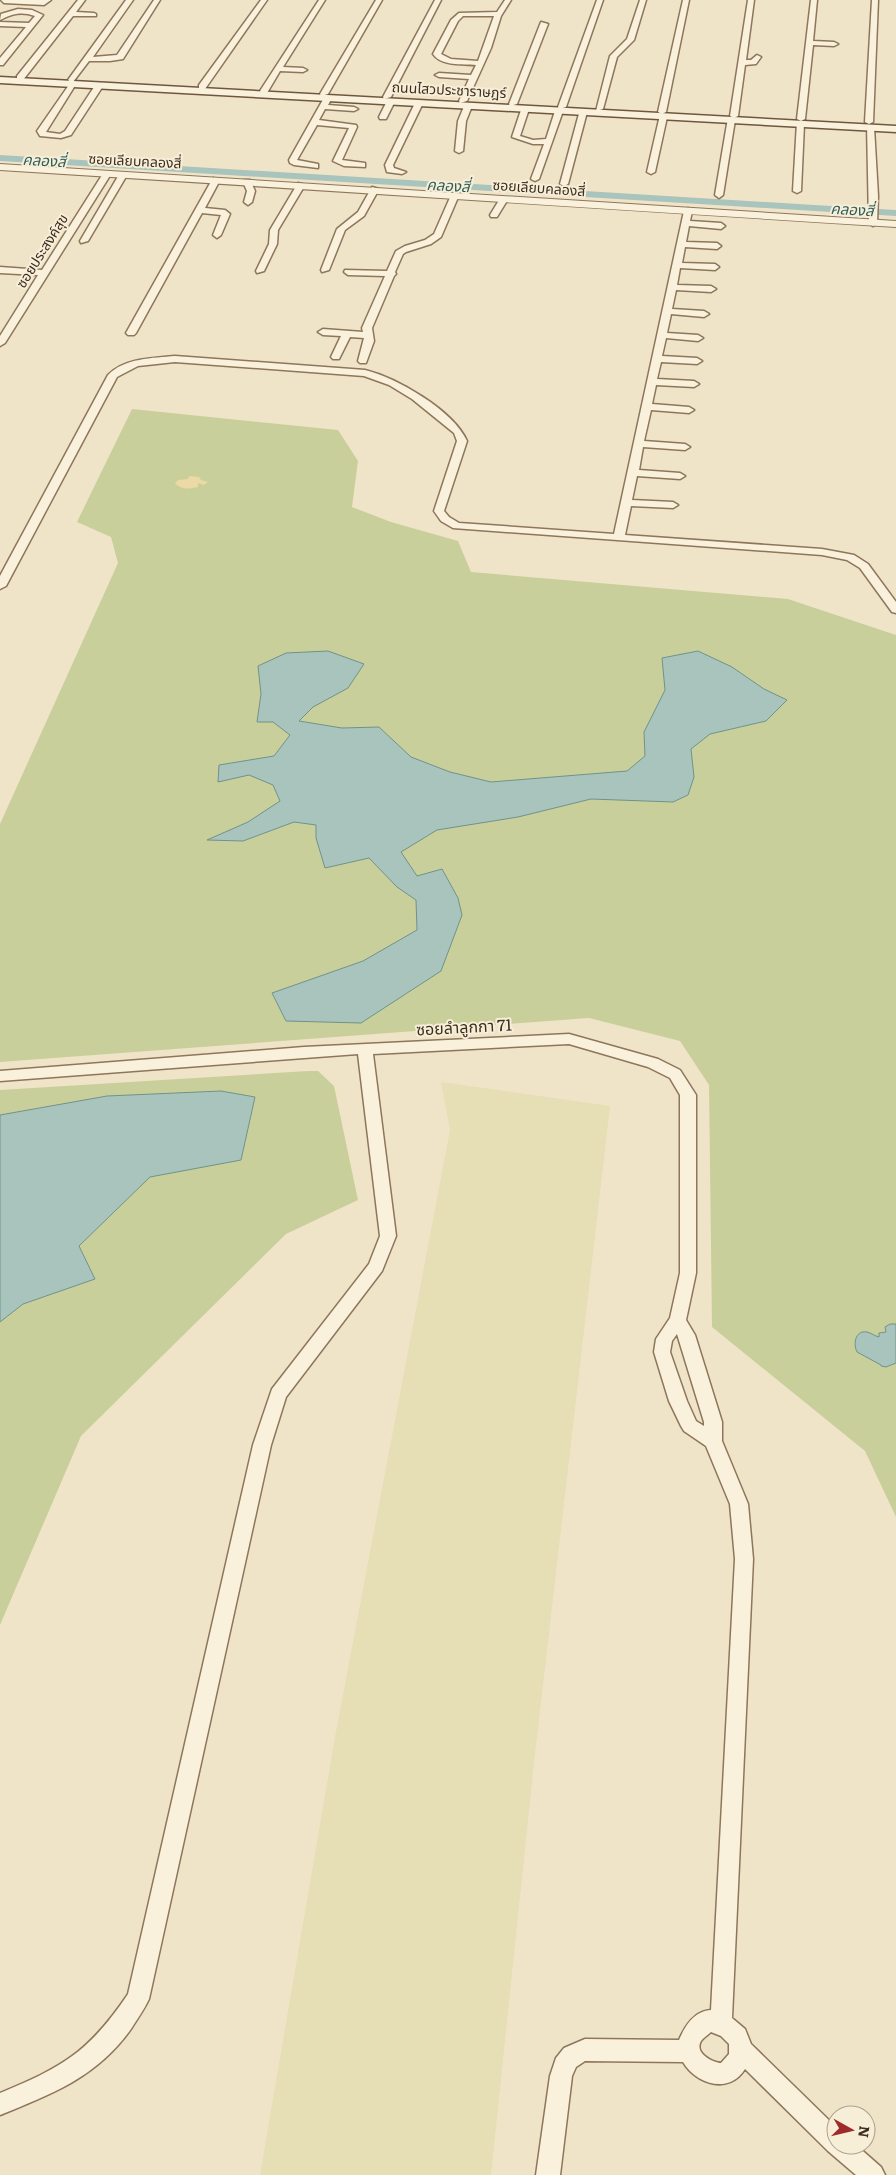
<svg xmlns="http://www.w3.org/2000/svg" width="896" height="2175" viewBox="0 0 896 2175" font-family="Literata,'Noto Sans Thai',serif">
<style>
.farmland{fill:#e6deb5}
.green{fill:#c9cf9b}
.sand{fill:#ecd9a5}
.water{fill:#a9c4bc;stroke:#6f938a}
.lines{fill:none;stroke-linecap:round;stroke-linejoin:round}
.canal{fill:#a9c4bc;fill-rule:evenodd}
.minor-casing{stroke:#8d765c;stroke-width:3}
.tertiary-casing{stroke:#8d765c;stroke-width:2}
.secondary-casing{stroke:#6f573f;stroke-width:3}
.minor{fill:#faf1dc;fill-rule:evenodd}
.tertiary{fill:#faf1dc;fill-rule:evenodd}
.secondary{fill:#faf1dc;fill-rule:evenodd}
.labels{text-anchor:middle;stroke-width:4;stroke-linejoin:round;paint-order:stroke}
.far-street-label{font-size:14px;fill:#3d2e20;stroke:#f7eed8}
.far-water-label{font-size:15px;font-style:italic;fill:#2f5d5a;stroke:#f7eed8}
.street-label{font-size:16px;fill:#3d2e20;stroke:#f7eed8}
</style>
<rect width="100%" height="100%" fill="#f0e4c8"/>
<polygon class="farmland" points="441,1082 610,1106 534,1763 491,2175 260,2175 335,1737 450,1130"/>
<g class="green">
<polygon points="132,409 338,430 358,461 352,507 391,522 458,541 471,572 788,599 896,635 896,1517 865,1451 712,1327 709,1085 680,1041 589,1018 0,1062 0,824 118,563 111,537 77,522"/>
<polygon points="308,1071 318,1071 334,1086 358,1200 286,1234 81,1436 0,1625 0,1090"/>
</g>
<path class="sand" d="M189,476l10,1 2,3 7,2 -4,3 -6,-2v4c-8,2 -17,3 -23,-4l3,-3 10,-1z"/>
<g class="water">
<polygon points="328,651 364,664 348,688 313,707 299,721 342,728 379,727 411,757 450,772 491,782 627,771 645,756 644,732 665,690 662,658 698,651 732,667 764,689 787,700 766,721 710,734 691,749 694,777 688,795 673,802 591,799 518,817 437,830 401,852 417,876 442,869 458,898 462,915 441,971 361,1023 286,1021 272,993 363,961 417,930 416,900 397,887 369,858 325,868 316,838 316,825 294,822 243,841 207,840 248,822 280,801 273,785 249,775 218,782 219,765 274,756 290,735 273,722 257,722 261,694 258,666 286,653"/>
<polygon points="221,1091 255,1097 241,1160 150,1177 79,1246 95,1279 23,1304 0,1322 0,1115 107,1096"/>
<path d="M890,1324h6v39l-10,4 -5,-1v-1l-24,-13c-4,-8 -2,-22 10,-20 4,1 8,4 12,5v-4l7,-1 -1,-5z"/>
</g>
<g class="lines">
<polygon class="canal" points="0,155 896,210 896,216 0,161"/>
<defs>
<g id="minor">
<polygon points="1,0 51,0 44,5 4,3"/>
<polygon points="78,0 85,0 76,12 94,13 96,14 96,16 73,16 23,80 17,80 17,76"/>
<polygon points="126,0 133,0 93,57 117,55 154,0 160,0 123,59 110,61 89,61 73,82 76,84 46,132 60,134 65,131 96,84 103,86 71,135 61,138 40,136 37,131 71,82 68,80"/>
<polygon points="261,0 267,0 205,89 199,89 199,85"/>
<polygon points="319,0 325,0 283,67 303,68 307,70 303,72 280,71 267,93 261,93 260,91"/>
<polygon points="376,0 382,0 328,94 321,96 320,94"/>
<polygon points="435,0 441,0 391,97 384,99 383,97"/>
<path d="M505,0h6l-10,16 -10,32 -24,53 -7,2 -1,-2 10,-22 -30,-2 -4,-2 4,-2 32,2 5,-10c-14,-1 -35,1 -43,-11l18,-34 8,-7 38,-1zM463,16h31l-16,45 -27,-2 -10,-5 17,-33z"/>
<polygon points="597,0 603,0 566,107 559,109 558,107"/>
<polygon points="640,0 646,0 634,40 617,57 603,109 596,111 610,56 627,39"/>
<polygon points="683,0 689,0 666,112 662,114 658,112"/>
<polygon points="748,0 754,0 746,60 751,60 757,55 761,57 756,64 745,65 738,116 734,118 730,116"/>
<polygon points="811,0 817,0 813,41 834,42 838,44 834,46 813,45 805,119 801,121 797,119"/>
<polygon points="872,0 878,0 873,122 869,124 865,122"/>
<path d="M18,9l14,1 11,5 -40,50h-3v-7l26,-31 -26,-1v-4l29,1 6,-7c-14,-5 -23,-2 -35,4l1,-6z"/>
<polygon points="541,22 548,24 517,104 510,106 509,104"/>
<polygon points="325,96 332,98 328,105 354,107 358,109 354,111 325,109 319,120 356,125 357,127 342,160 365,163 365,167 344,166 333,161 349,128 317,125 297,160 318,164 318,168 294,165 290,163 289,160"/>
<polygon points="388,99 395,101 386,119 380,119 379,117"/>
<polygon points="416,101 423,103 393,165 394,168 406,172 402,174 387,172 385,165"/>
<polygon points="465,104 472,106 466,121 463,151 459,153 455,151 458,121"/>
<polygon points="522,107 529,109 520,136 533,140 546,139 555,111 559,109 563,111 539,179 535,181 531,179 544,144 533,144 512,137"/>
<polygon points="580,110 587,112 568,184 564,186 560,184"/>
<polygon points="660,115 667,117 655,172 651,174 647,172"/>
<polygon points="728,118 735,120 723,195 719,198 715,195"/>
<polygon points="797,122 804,124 801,191 797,193 793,191"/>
<polygon points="867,125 874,127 878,196 877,223 873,226 869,223"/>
<polygon points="104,172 111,174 5,343 0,346 0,336 38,275 0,273 0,267 42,270"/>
<polygon points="120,173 127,175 88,241 81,243 80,241"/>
<polygon points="213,178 220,180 205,208 225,210 230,214 221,235 217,238 213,235 221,215 202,213 136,333 134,335 128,335 126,333"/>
<polygon points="244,180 250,180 255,191 252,202 248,205 244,202 247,191 243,182"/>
<polygon points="298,183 305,185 278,230 277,244 264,271 257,273 256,271 269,244 270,230"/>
<polygon points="372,187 379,189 364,216 345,230 329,270 322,272 321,270 337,229 358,212"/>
<polygon points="452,193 459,195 441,237 431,244 406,252 403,254 395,272 396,274 394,276 372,328 374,341 366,363 360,363 358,361 364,338 350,337 339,359 333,359 331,357 341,336 323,335 318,332 323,329 363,332 362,328 385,276 348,275 344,272 345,270 387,271 396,251 405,246 425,240 434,234"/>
<polygon points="501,197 508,199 497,217 491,217 490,215"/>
<path d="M688,208l4,3 -2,10 31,2 4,3 -4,3 -32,-3 -3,16 31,1 4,3 -4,3 -32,-2 -3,16 33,1 4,3 -4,3 -35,-2 -3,17 34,1 5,3 -5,3 -35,-2 -4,19 32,2 5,3 -5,3 -33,-3 -4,19 31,2 5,3 -5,3 -32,-3 -4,18 35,2 5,3 -5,3 -36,-2 -4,17 37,2 5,3 -5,3 -38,-2 -4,19 37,3 5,3 -5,3 -38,-3 -7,31 41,3 5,3 -5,3 -42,-3 -4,23 41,3 5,3 -5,3 -43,-3 -5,24 41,2 5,3 -5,3 -42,-2 -6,29 197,14 32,6 14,9 28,38v11l-4,-1 -32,-44 -13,-8 -25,-5 -369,-27 -12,-7 -7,-10 23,-70 -3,-8 -42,-34 -23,-14 -25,-9 -189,-14 -37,4 -21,11 -111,209 -6,3v-13l108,-201c16,-17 45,-17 67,-19l190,14c32,8 88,40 102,71l-23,70 5,6 10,6 155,11 70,-323z"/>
<path d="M569,1034l89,25 22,11 16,25v178l-10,47 9,15 27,87v19l26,63 5,55 -21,459 13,11 6,15 85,83v18h20l25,22 4,8h-29l-28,-24 -83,-82c-16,26 -49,15 -62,-7l-98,-1 -9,6 -4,9 -12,99h-24l14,-99 6,-18 8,-10 21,-9 94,1c6,-14 15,-29 32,-30l24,-451 -5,-55 -24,-58 -22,-15 -3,-5 -12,-25 -15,-49 2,-13 14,-21 10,-45v-178l-10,-17 -22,-11 -79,-23 -196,10 23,182 -14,35 -96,126 -15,48 -122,554c-5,11 -12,20 -18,30 -34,48 -79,65 -131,86v-22c63,-26 89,-41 128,-99l125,-549 19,-56 97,-125 11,-28 -22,-182 -358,27v-10l304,-24zM677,1334l27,88v4l-8,-5 -9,-20 -17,-49 2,-11zM711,2032l10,4 8,8v10l-8,9c-9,-1 -27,-10 -20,-22 2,-3 7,-6 10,-9z"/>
</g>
<path id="tertiary" d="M0,164l896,57v6c-299,-18 -597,-39 -896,-57z"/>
<polygon id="secondary" points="0,77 896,126 896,132 0,83"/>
</defs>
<use href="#minor" class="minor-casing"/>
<use href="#tertiary" class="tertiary-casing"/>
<use href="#secondary" class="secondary-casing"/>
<use href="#minor" class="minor"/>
<use href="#tertiary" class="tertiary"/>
<use href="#secondary" class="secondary"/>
</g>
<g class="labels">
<g class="far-street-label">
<text transform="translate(449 90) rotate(3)" y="5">ถนนไสวประชาราษฎร์</text>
<text transform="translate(135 161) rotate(3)" y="5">ซอยเลียบคลองสี่</text>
<text transform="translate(539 188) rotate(4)" y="5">ซอยเลียบคลองสี่</text>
<text transform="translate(42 251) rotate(-58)" y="5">ซอยประสงค์สุข</text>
</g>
<g class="far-water-label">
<text transform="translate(44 161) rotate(3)" y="5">คลองสี่</text>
<text transform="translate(448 186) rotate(3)" y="5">คลองสี่</text>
<text transform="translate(852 210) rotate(3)" y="5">คลองสี่</text>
</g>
<g class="street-label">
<text transform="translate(464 1027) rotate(-3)" y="6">ซอยลำลูกกา 71</text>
</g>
</g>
<g transform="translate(851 2130) rotate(98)"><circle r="24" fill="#f7eed8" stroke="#ada18e"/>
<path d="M0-4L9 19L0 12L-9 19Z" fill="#9e2a2b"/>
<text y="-8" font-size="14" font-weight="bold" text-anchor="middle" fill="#3d2e20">N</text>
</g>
</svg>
